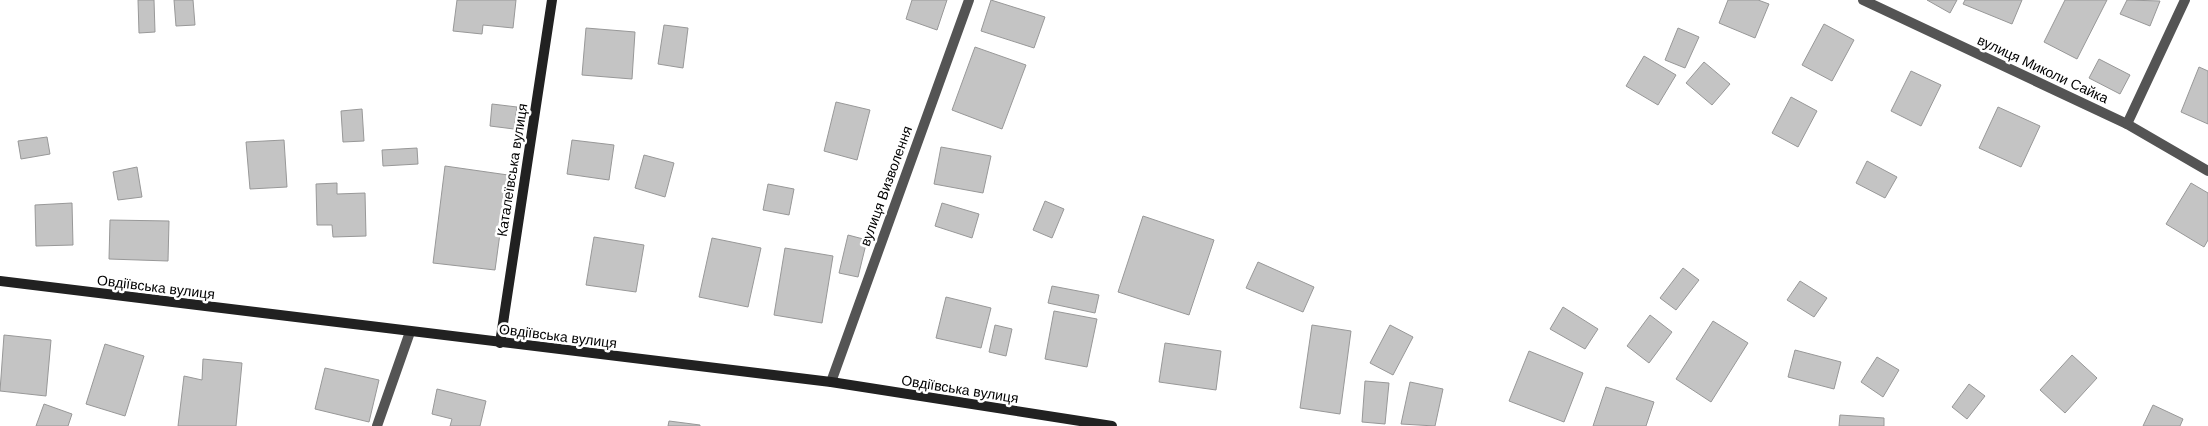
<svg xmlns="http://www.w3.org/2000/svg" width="2208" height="426" viewBox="0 0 2208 426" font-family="Helvetica,sans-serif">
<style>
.building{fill:#c4c4c4;stroke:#989898}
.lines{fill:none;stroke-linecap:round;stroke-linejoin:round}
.street{stroke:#545454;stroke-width:10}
.secondary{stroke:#212121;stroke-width:10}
.labels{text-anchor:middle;stroke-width:5;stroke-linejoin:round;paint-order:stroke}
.street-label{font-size:14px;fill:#000;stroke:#fff}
</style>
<rect width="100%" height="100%" fill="#fff"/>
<g class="building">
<polygon points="138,0 154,0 155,32 139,33"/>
<polygon points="174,0 193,0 195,25 176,26"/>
<polygon points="457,0 516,0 513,28 483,25 482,34 453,31"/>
<polygon points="912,0 947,0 937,30 906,19"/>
<polygon points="991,0 1045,17 1034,48 981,31"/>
<polygon points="1728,0 1758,0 1769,4 1755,38 1719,23"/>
<polygon points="1927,0 1957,0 1950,13"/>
<polygon points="1965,0 2022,0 2012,24 1963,4"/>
<polygon points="2065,0 2107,0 2077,59 2044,42"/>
<polygon points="2127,0 2160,1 2150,26 2120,14"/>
<polygon points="1824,24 1854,40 1832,81 1802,65"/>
<polygon points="664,25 688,28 683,68 658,64"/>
<polygon points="586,28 635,32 632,79 582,75"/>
<polygon points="1678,28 1699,37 1685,68 1665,60"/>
<polygon points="975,47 1026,65 1002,129 952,110"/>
<polygon points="1644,56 1676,75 1658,105 1626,86"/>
<polygon points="2099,59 2130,75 2120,94 2089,78"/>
<polygon points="1704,62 1730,84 1712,105 1686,83"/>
<polygon points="2199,67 2208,71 2208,124 2181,112"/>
<polygon points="1911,71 1941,85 1921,126 1891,111"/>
<polygon points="1791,97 1817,111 1798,147 1772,133"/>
<polygon points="836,102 870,110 857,160 824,151"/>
<polygon points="492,104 517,107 514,129 490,126"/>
<polygon points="1998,107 2040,126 2021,167 1979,148"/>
<polygon points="362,109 364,141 343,142 341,111"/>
<polygon points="47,137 50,154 21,159 18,141"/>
<polygon points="284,140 287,187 250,189 246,142"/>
<polygon points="572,140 614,145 609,180 567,174"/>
<polygon points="941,147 991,156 983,193 934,184"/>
<polygon points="417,148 418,164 383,166 382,150"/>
<polygon points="644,155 674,163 665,197 635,188"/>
<polygon points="1867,161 1897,177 1885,198 1856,183"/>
<polygon points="445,166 508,175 495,270 433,263"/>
<polygon points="137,167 142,197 118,200 113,172"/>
<polygon points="337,183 337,194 365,193 366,236 333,237 332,225 317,225 316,184"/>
<polygon points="2191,183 2208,193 2208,240 2204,247 2166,224"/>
<polygon points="768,184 794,189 789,215 763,210"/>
<polygon points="1045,201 1064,209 1052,238 1033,230"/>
<polygon points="72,203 73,245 36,246 35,205"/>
<polygon points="942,203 979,214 972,238 935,226"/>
<polygon points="1143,216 1214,240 1189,315 1118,292"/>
<polygon points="110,220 169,221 168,261 109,259"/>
<polygon points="848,235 867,240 858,277 839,273"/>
<polygon points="594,237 644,245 636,292 586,285"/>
<polygon points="712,238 761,248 748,307 699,297"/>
<polygon points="785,248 833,256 822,323 774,315"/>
<polygon points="1258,262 1314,287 1303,312 1246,288"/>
<polygon points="1683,268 1699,280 1676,310 1660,298"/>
<polygon points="1800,281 1827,298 1814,317 1787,300"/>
<polygon points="1052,286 1099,295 1095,313 1048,303"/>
<polygon points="946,297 991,308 981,348 936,338"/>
<polygon points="1563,307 1598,329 1585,349 1550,329"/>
<polygon points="1054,311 1097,319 1087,367 1045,359"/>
<polygon points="1650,315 1672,332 1649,363 1627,346"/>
<polygon points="1713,321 1748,343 1711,402 1676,379"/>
<polygon points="995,325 1012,329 1006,356 989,352"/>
<polygon points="1312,325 1351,331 1340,414 1300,408"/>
<polygon points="1390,325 1413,337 1393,375 1370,363"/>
<polygon points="4,335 51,340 46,396 0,391"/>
<polygon points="1165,343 1221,351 1216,390 1159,382"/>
<polygon points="105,344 144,356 125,416 86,404"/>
<polygon points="1795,350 1841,362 1834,389 1788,377"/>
<polygon points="1529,351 1583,373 1564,422 1509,401"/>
<polygon points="2072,355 2097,378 2065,413 2040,390"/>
<polygon points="1877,357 1899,370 1883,397 1861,382"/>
<polygon points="203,359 242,363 236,426 178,426 184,376 202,380"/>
<polygon points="325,368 379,380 369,422 315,409"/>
<polygon points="1365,381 1389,383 1385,424 1362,422"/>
<polygon points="1410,382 1443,389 1435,426 1401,424"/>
<polygon points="1969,384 1985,396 1967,419 1952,407"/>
<polygon points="1606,387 1654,402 1646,426 1593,426"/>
<polygon points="437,389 486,401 480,426 450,426 452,419 432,414"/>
<polygon points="44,404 72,414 68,426 36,426"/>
<polygon points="2153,405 2183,419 2180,426 2143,426"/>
<polygon points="1840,415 1884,418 1884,426 1839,426"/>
<polygon points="669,421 700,425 700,426 668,426"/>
</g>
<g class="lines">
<g class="street">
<polyline points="1863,0 2127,124 2208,171"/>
<polyline points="2127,124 2185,0"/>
<polyline points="831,382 969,0"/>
<polyline points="377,426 410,332"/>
</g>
<g class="secondary">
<polyline points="0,281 831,382 1112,426"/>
<polyline points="500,343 552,0"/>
</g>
</g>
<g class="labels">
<g class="street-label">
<text transform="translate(2043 69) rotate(25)" y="5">вулиця Миколи Сайка</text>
<text transform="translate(512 170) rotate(-81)" y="5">Каталеївська вулиця</text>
<text transform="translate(886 186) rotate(-70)" y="5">вулиця Визволення</text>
<text transform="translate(156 287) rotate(7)" y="5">Овдіївська вулиця</text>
<text transform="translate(558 336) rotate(7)" y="5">Овдіївська вулиця</text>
<text transform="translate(960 389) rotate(9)" y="5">Овдіївська вулиця</text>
</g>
</g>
</svg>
